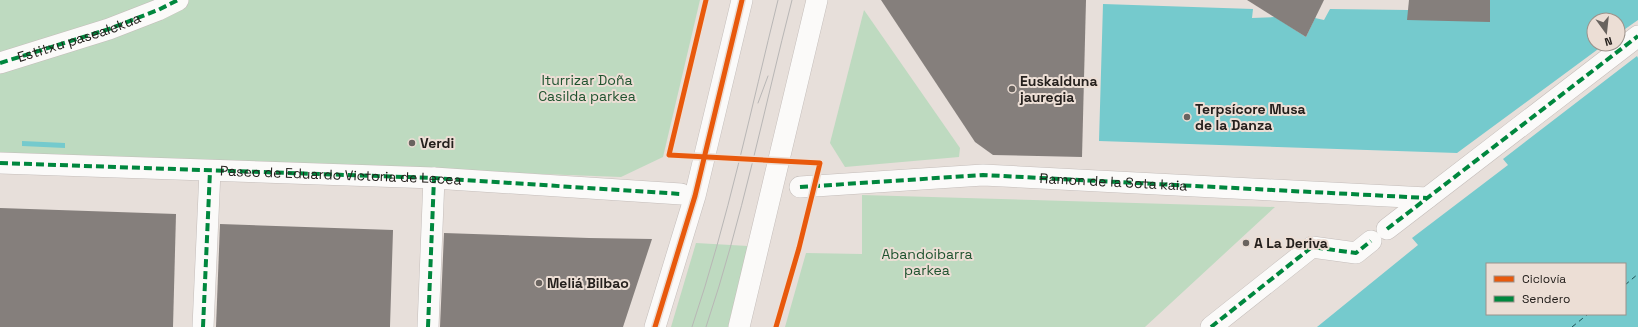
<svg xmlns="http://www.w3.org/2000/svg" width="1638" height="327" viewBox="0 0 1638 327" font-family="'Space Grotesk',sans-serif">
<style>
.green{fill:#bedac0}
.water{fill:#75cacd;fill-rule:evenodd}
.lines{fill:none;stroke-linecap:round;stroke-linejoin:round}
.ferry{stroke:#1c5154;stroke-width:1;stroke-dasharray:5 4;stroke-linecap:butt}
.building{fill:#857f7c}
.street-casing{stroke:#c4bdba;stroke-width:22}
.street{stroke:#fbfaf9;stroke-width:21}
.tram{stroke:#b8b6b5;stroke-width:1}
.quiet{stroke:#00873e;stroke-width:4;stroke-dasharray:8 4;stroke-linecap:butt}
.cycleway-casing{stroke:#ecded5;stroke-width:8}
.cycleway{stroke:#e8590c;stroke-width:5}
.poi-dot{fill:#69635f;stroke:#ecded5;stroke-width:1.5}
.labels{text-anchor:middle;stroke-width:4;stroke-linejoin:round;paint-order:stroke}
.street-label{font-size:14px;fill:#25201d;stroke:#ecded5}
.park-label{font-size:14px;fill:#1f532f;stroke:#ecded5}
.poi-label{font-size:14px;font-weight:bold;fill:#25201d;stroke:#ecded5;text-anchor:start}
</style>
<rect width="100%" height="100%" fill="#e7dfda"/>
<g class="green">
<polygon points="0,0 700,0 663,157 621,177 0,153"/>
<polygon points="864,10 960,148 959,157 845,167 830,143"/>
<polygon points="862,195 1275,207 1145,327 785,327 806,253 862,254"/>
<polygon points="696,243 748,246 728,327 671,327"/>
</g>
<g class="water">
<polygon points="1490,0 1638,0 1638,20 1618,34 1618,20 1594,20 1594,44 1605,44 1457,153 1099,141 1103,4 1253,9 1252,18 1275,17 1306,37 1315,18 1324,20 1330,9 1408,10"/>
<path d="M1637,56l1,2v269h-321l101,-82 -6,-7 96,-73 -5,-6zM1487,264h138v50h-138z"/>
<polygon points="22,141 65,143 65,148 22,146"/>
</g>
<g class="lines">
<g class="ferry">
<polyline points="1625,285 1638,274"/>
<polyline points="1572,327 1588,314"/>
</g>
</g>
<g class="building">
<polygon points="881,0 1086,0 1082,157 993,155 975,142"/>
<polygon points="1247,0 1324,0 1306,37"/>
<polygon points="1409,0 1490,0 1490,22 1407,20"/>
<polygon points="0,208 176,214 173,327 0,327"/>
<polygon points="220,224 393,230 390,327 216,327"/>
<polygon points="444,233 589,238 652,239 623,327 440,327"/>
</g>
<g class="lines">
<defs>
<g id="street">
<path id="s1" d="M0,63l109,-34 49,-19 20,-10"/>
<path id="s2" d="M0,163l434,15 247,16"/>
<polyline points="800,187 983,175 1427,198"/>
<polyline points="1387,229 1638,36"/>
<polyline points="203,327 210,171"/>
<polyline points="428,327 434,178"/>
<polyline points="655,327 695,196 742,0"/>
<polyline points="739,327 817,0"/>
<polyline points="1211,327 1312,247 1356,253 1371,241"/>
</g>
</defs>
<use href="#street" class="street-casing"/>
<use href="#street" class="street"/>
<g class="tram">
<polyline points="758,103 768,76"/>
<path d="M692,327c36,-107 59,-218 86,-327"/>
<path d="M706,327c36,-107 58,-218 86,-327"/>
</g>
<g class="quiet">
<polyline points="0,63 109,29 158,10 178,0"/>
<polyline points="0,163 434,178 681,194"/>
<path id="s3" d="M800,187l183,-12 444,23"/>
<polyline points="1387,229 1638,36"/>
<polyline points="203,327 210,171"/>
<polyline points="428,327 434,178"/>
<polyline points="1211,327 1312,247 1356,253 1371,241"/>
</g>
<defs>
<g id="cycleway">
<polyline points="706,0 669,155 820,163 799,248 776,327"/>
<polyline points="655,327 695,196 742,0"/>
</g>
</defs>
<use href="#cycleway" class="cycleway-casing"/>
<use href="#cycleway" class="cycleway"/>
</g>
<g class="poi-dot">
<circle cx="1012" cy="89" r="4"/>
<circle cx="1187" cy="117" r="4"/>
<circle cx="412" cy="143" r="4"/>
<circle cx="1246" cy="243" r="4"/>
<circle cx="539" cy="283" r="4"/>
</g>
<g class="labels">
<g class="street-label">
<text dy="5" stroke="none"><textPath href="#s1" startOffset="83">Estitxu pasealekua</textPath></text>
<text dy="5" stroke="none"><textPath href="#s2" startOffset="341">Paseo de Eduardo Victoria de Lecea</textPath></text>
<text dy="5" stroke="none"><textPath href="#s3" startOffset="314">Ramon de la Sota kaia</textPath></text>
</g>
<g class="park-label">
<text x="587" y="85">Iturrizar Doña<tspan x="587" dy="16">Casilda parkea</tspan></text>
<text x="927" y="259">Abandoibarra<tspan x="927" dy="16">parkea</tspan></text>
</g>
<g class="poi-label">
<text x="1020" y="86">Euskalduna<tspan x="1020" dy="16">jauregia</tspan></text>
<text x="1195" y="114">Terpsícore Musa<tspan x="1195" dy="16">de la Danza</tspan></text>
<text x="420" y="148">Verdi</text>
<text x="1254" y="248">A La Deriva</text>
<text x="547" y="288">Meliá Bilbao</text>
</g>
</g>
<rect x="1486" y="263" width="140" height="52" fill="#ecded5" stroke="#9c928b"/>
<rect x="1494" y="276" width="20" height="6" fill="#e8590c" stroke="#9c928b"/>
<text x="1522" y="283" font-size="12" fill="#25201d">Ciclovía</text>
<rect x="1494" y="296" width="20" height="6" fill="#00873e" stroke="#9c928b"/>
<text x="1522" y="303" font-size="12" fill="#25201d">Sendero</text>
<g transform="translate(1606 32) rotate(165)"><circle r="19" fill="#ecded5" stroke="#9c928b"/>
<path d="M0-3L7 15L0 10L-7 15Z" fill="#69635f"/>
<text y="-6" font-size="11" font-weight="bold" text-anchor="middle" fill="#25201d">N</text>
</g>
</svg>
